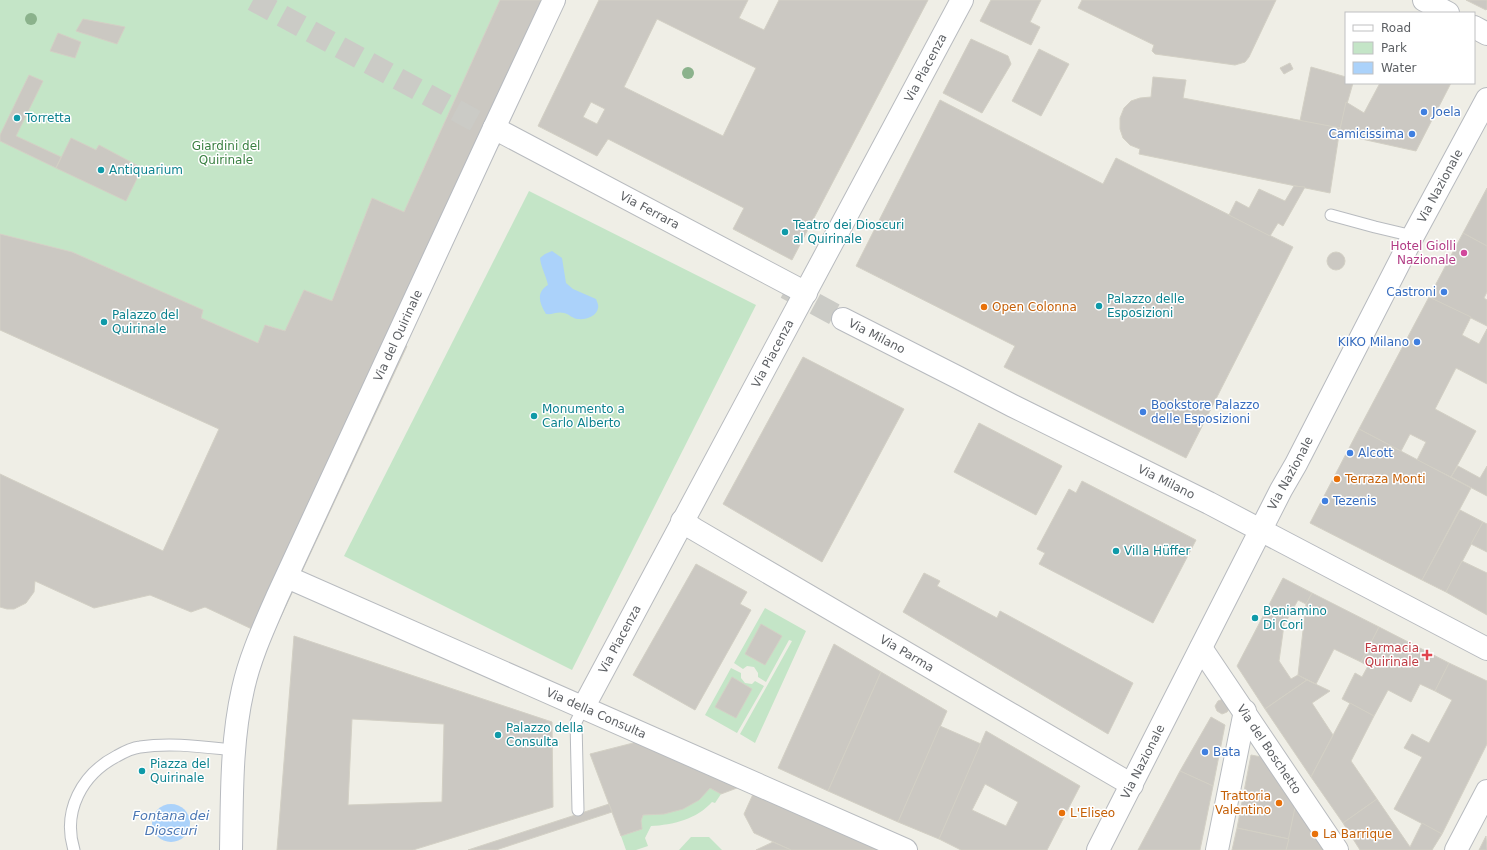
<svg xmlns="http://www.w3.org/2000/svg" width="1487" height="850" viewBox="0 0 1487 850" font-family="'DejaVu Sans',sans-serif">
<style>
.green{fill:#c4e5c7}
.water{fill:#abd2fa}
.building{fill:#cbc8c2;stroke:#d3d0c5;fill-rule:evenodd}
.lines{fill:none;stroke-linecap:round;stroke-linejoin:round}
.secondary-tunnel{stroke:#cbcbc6;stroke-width:22;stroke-dasharray:22 11;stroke-linecap:butt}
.lane-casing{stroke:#b8bbbf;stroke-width:13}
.street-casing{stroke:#b8bbbf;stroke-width:24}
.secondary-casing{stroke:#b7babf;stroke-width:24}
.lane{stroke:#fff;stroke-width:11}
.street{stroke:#fff;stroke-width:22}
.secondary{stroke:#fff;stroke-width:22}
.tree{fill:#8bb28c}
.shop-dot{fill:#3f7fe0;stroke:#fff;stroke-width:1.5}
.culture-dot{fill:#0f9aa8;stroke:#fff;stroke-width:1.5}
.hotel-dot{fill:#d1479c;stroke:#fff;stroke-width:1.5}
.food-dot{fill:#e8710a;stroke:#fff;stroke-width:1.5}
.health-dot{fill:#e0444e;stroke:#fff;stroke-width:1.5}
.labels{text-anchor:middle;stroke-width:3;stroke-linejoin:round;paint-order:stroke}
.street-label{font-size:12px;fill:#5e6165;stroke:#fff}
.shop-label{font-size:12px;fill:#366cbe;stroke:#fff;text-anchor:start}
.culture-label{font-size:12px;fill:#0d838f;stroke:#fff;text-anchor:start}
.park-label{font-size:12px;fill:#3a8042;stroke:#fff}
.hotel-label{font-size:12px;fill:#b23c85;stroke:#fff;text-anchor:end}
.food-label{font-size:12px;fill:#c56008;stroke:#fff;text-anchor:start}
.health-label{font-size:12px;fill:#be3a42;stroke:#fff;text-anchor:end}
.water-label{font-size:13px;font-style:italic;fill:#4c78b4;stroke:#fff}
</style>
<rect width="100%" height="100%" fill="#efeee6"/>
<g class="green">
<polygon points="0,0 500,0 404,212 372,198 332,301 304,290 285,331 266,325 258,343 201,318 202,311 72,252 0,234"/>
<polygon points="529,191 756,305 572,670 344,556"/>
<polygon points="765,608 806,631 755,743 740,734 792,641 789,640 766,682 758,677 758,673 754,667 747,666 743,669 734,663"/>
<polygon points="731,668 741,673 741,678 745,683 752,684 755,681 764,686 737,733 705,715"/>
<path d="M710,788l11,6 -6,9 -3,-1c-15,17 -39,23 -61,24l-6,12 3,8 -12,4h-10l-5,-14 20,-7v-8l2,-6 24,-2z"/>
<polygon points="691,837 709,837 722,850 679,850"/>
</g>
<g class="water">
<path d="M552,251l10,7 4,25 7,6 23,10c1,3 3,6 2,9 -1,8 -12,12 -20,11 -5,0 -9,-5 -14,-6 -7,-2 -11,2 -18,1 -7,-11 -10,-22 2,-29 -2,-10 -7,-17 -8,-27l5,-4z"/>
<circle cx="171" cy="823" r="19"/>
</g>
<g class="building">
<polygon points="500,0 546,0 395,341 407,346 271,638 205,607 191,612 150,595 94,608 35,581 34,592 26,603 14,609 7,609 0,607 0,474 163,551 219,429 0,330 0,234 72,252 203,310 201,318 258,343 265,325 285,331 304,290 332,301 372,198 404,212"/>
<path d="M599,0h149l-9,18 25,12 15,-30h149l-136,260 -59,-31 11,-21 -136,-69 -11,17 -59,-30zM657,19l99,49 -33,68 -99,-49zM591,102l14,7 -8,15 -14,-7z"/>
<polygon points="991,0 1041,0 1030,22 1040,27 1031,45 980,21"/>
<polygon points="1082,0 1276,0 1249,57 1245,62 1235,65 1155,54 1152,51 1154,45 1078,8"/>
<polygon points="1466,0 1487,0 1487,9 1486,10"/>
<polygon points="83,19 125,27 117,44 76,31"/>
<polygon points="58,33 81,42 75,58 50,51"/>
<polygon points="971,39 1008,56 1011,64 982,113 943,93"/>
<polygon points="1039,49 1069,64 1041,116 1012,101"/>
<polygon points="1290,63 1293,69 1284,74 1280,68"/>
<polygon points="1311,67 1346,77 1346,83 1353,83 1340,128 1300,121"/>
<polygon points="29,75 43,81 16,136 61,157 56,168 0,141 0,135"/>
<polygon points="1153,77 1186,80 1183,98 1340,128 1330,193 1139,154 1140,149 1130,145 1123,138 1120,129 1120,118 1124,108 1131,101 1140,98 1151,97"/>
<polygon points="1380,83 1451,83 1416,151 1339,134 1346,102 1364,113"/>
<polygon points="940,100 1103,184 1116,158 1293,247 1186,458 1004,367 1015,346 856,266"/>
<polygon points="71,138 96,150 99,145 142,168 126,201 56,168"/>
<polygon points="1294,186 1305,187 1283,226 1278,223 1270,236 1229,215 1236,201 1249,208 1259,189 1285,201"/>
<polygon points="1487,188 1487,246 1463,233"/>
<polygon points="1463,233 1487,246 1487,292 1484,298 1487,300 1487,326 1429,297"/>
<circle cx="1336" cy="261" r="9"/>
<polygon points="1429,297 1471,317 1462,335 1479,344 1487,329 1487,384 1456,368 1435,409 1476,431 1451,477 1417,460 1426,442 1410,434 1401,451 1359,429"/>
<polygon points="803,357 904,409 822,562 723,504"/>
<polygon points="979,423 1062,466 1036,515 954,472"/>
<polygon points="1359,429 1471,488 1422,580 1310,523"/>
<polygon points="1458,466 1480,478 1487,466 1487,496 1451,477"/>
<polygon points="1082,481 1196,540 1153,623 1039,564 1045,553 1037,549 1069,489 1076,493"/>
<polygon points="1460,510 1483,522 1446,592 1422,580"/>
<polygon points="1483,522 1487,524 1487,552 1471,544"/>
<polygon points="1462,561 1487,573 1487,615 1446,592"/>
<polygon points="696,564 747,592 740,604 751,610 695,710 633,675"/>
<polygon points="924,573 940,581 937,586 997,618 1000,611 1133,683 1108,734 903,612"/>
<polygon points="1283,578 1312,593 1306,604 1298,600 1284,625 1279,661 1291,679 1298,675 1307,680 1265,709 1237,666"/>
<polygon points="1312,593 1379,627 1361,662 1334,649 1316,684 1298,675 1306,604"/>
<polygon points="761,624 782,636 765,665 745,654"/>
<polygon points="1379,627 1449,663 1435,691 1420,684 1411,702 1388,690 1374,716 1342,699 1355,673 1362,677 1368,666 1361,662"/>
<path d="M294,636l258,86 1,85 -140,43h-136zM352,719l92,5 -2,78 -94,3z"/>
<polygon points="834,644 881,672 828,791 778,768"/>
<polygon points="1449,663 1487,681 1487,744 1442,834 1394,809 1422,757 1404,748 1412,734 1429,743 1452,700 1435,691"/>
<polygon points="881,672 947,711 898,822 828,791"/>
<polygon points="732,677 752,689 736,718 715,707"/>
<polygon points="1307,680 1330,691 1312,703 1333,735 1311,777 1265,709"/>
<polygon points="1223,699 1230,708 1227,712 1222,714 1217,711 1215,706 1218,701"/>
<polygon points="1350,703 1374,716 1351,761 1377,799 1343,823 1311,777"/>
<polygon points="1211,717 1225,725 1213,786 1180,771"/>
<polygon points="940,726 981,744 939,839 898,822"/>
<path d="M986,731l94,55 -33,64h-86l-22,-11zM985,784l33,18 -12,24 -34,-16z"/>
<polygon points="637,742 736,784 737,788 721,794 710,788 699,800 683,809 664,814 643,815 641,821 642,829 621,836 590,754"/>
<polygon points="1251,755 1267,758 1296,803 1289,839 1237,828"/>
<polygon points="1180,771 1213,786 1200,850 1138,850"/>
<polygon points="754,792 885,850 791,850 754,833 744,814"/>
<polygon points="1377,799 1410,847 1422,823 1442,834 1432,850 1360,850 1343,823"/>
<polygon points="1296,803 1327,850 1286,850"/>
<polygon points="609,804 612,812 496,850 468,850"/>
<polygon points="1237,828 1289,839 1286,850 1232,850"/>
<polygon points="1486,836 1487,850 1479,850"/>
<polygon points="773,842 791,850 756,850"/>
</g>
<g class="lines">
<g class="secondary-tunnel">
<polyline points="253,0 509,139"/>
<polyline points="786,288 843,319"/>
</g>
<defs>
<g id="lane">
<polyline points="1331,215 1375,227 1413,236"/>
<polyline points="578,810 576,722 583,708"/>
<path d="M74,850c-12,-39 8,-76 43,-94 7,-4 15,-8 23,-9 31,-5 64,0 94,3"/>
</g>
<g id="street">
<polyline points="1424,0 1448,13"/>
<polyline points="1474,27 1487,34"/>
<path id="s1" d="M494,128l312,165"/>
<path id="s2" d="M682,521l12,8 438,256"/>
<path id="s3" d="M287,577l619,273"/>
<path id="s4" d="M1201,648l136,202"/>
<path id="s5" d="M583,708l379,-708"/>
<polyline points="1217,850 1245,711"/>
<polyline points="1456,850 1487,791"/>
</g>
<g id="secondary">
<path id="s6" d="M843,319l116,59 54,28 196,97 278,146"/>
<path id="s7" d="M231,850c1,-54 0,-109 12,-161 7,-32 21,-62 34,-92l217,-469 60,-128"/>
<path id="s8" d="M1098,850l183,-360 15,-26 117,-228 74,-137"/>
</g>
</defs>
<use href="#lane" class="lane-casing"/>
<use href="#street" class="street-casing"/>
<use href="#secondary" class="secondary-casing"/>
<use href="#lane" class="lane"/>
<use href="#street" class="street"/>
<use href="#secondary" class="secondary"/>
</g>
<g class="tree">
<circle cx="31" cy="19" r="6"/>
<circle cx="688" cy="73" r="6"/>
</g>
<g class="shop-dot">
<circle cx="1424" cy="112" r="4"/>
<circle cx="1412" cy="134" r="4"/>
<circle cx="1444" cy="292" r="4"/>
<circle cx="1417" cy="342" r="4"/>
<circle cx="1143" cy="412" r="4"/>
<circle cx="1350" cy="453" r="4"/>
<circle cx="1325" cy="501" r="4"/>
<circle cx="1205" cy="752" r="4"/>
</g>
<g class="culture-dot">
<circle cx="17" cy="118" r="4"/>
<circle cx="101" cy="170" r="4"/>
<circle cx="785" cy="232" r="4"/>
<circle cx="1099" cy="306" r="4"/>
<circle cx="104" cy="322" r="4"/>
<circle cx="534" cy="416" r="4"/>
<circle cx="1116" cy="551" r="4"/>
<circle cx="1255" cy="618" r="4"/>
<circle cx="498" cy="735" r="4"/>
<circle cx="142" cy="771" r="4"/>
</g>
<circle class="hotel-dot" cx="1464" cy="253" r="4"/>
<g class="food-dot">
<circle cx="984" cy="307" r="4"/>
<circle cx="1337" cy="479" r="4"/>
<circle cx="1279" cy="803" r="4"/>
<circle cx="1062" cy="813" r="4"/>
<circle cx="1315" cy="834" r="4"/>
</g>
<path class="health-dot" d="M1425 649h4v4h4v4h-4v4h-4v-4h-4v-4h4z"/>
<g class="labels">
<g class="street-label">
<text dy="4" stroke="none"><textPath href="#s5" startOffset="726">Via Piacenza</textPath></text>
<text dy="4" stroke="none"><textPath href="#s8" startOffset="747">Via Nazionale</textPath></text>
<text dy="4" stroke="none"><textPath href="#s1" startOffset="176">Via Ferrara</textPath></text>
<text dy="4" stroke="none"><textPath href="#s7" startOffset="548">Via del Quirinale</textPath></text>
<text dy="4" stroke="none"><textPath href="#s6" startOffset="38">Via Milano</textPath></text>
<text dy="4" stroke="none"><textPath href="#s5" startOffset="402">Via Piacenza</textPath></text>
<text dy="4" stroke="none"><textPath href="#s8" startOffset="423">Via Nazionale</textPath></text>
<text dy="4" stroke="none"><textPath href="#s6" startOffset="362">Via Milano</textPath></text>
<text dy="4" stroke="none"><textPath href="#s5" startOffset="78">Via Piacenza</textPath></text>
<text dy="4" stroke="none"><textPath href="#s2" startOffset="261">Via Parma</textPath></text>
<text dy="4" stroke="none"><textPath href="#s3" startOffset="338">Via della Consulta</textPath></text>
<text dy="4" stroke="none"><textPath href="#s4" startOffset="122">Via del Boschetto</textPath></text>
<text dy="4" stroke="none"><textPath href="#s8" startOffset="99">Via Nazionale</textPath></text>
</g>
<g class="shop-label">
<text x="1432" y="116">Joela</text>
<text x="1404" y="138" text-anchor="end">Camicissima</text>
<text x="1436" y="296" text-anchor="end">Castroni</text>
<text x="1409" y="346" text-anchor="end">KIKO Milano</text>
<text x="1151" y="409">Bookstore Palazzo<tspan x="1151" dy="14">delle Esposizioni</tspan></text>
<text x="1358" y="457">Alcott</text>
<text x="1333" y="505">Tezenis</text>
<text x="1213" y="756">Bata</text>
</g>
<g class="culture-label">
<text x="25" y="122">Torretta</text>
<text x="109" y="174">Antiquarium</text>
<text x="793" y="229">Teatro dei Dioscuri<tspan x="793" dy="14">al Quirinale</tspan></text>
<text x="1107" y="303">Palazzo delle<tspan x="1107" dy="14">Esposizioni</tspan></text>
<text x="112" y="319">Palazzo del<tspan x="112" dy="14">Quirinale</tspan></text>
<text x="542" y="413">Monumento a<tspan x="542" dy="14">Carlo Alberto</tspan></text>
<text x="1124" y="555">Villa Hüffer</text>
<text x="1263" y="615">Beniamino<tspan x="1263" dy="14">Di Cori</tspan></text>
<text x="506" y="732">Palazzo della<tspan x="506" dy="14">Consulta</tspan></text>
<text x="150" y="768">Piazza del<tspan x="150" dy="14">Quirinale</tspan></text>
</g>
<g class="park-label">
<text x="226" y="150">Giardini del<tspan x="226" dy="14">Quirinale</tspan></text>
</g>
<g class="hotel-label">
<text x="1456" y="250">Hotel Giolli<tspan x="1456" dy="14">Nazionale</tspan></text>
</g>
<g class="food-label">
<text x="992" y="311">Open Colonna</text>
<text x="1345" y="483">Terraza Monti</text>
<text x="1271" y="800" text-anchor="end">Trattoria<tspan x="1271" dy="14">Valentino</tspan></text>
<text x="1070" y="817">L'Eliseo</text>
<text x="1323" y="838">La Barrique</text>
</g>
<g class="health-label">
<text x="1419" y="652">Farmacia<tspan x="1419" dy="14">Quirinale</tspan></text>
</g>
<g class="water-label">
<text x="171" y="820">Fontana dei<tspan x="171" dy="15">Dioscuri</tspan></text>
</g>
</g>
<rect x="1345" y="12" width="130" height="72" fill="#ffffff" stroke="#bfc0c1"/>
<rect x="1353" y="25" width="20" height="6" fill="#ffffff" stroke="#bfc0c1"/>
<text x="1381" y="32" font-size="12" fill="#5e6165">Road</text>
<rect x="1353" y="42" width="20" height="12" fill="#c4e5c7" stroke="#bfc0c1"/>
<text x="1381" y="52" font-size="12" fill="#5e6165">Park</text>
<rect x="1353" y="62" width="20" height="12" fill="#abd2fa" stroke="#bfc0c1"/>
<text x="1381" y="72" font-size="12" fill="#5e6165">Water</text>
</svg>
